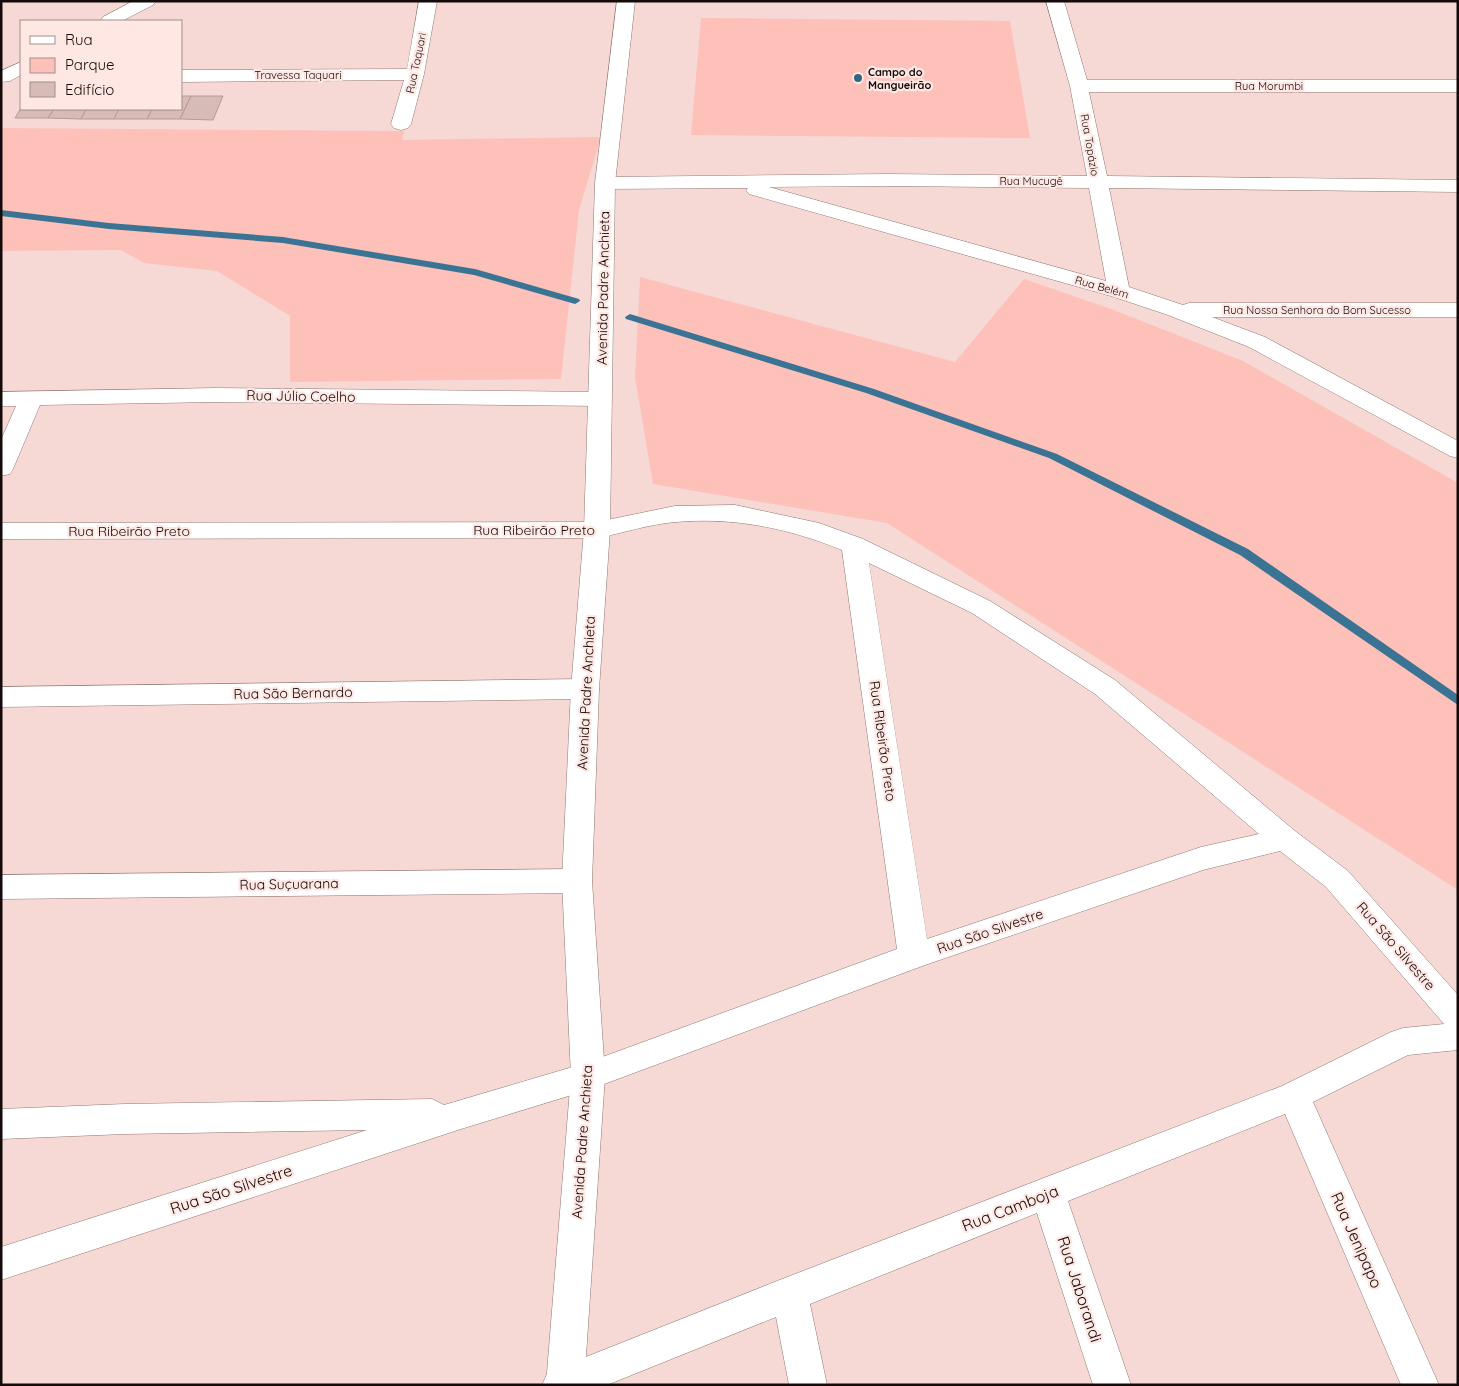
<svg xmlns="http://www.w3.org/2000/svg" width="1459" height="1386" viewBox="0 0 1459 1386" font-family="Quicksand,sans-serif">
<style>
.green{fill:#fdc1b9}
.lines{fill:none;stroke-linecap:round;stroke-linejoin:round}
.stream{fill:#3b7394;fill-rule:evenodd}
.building{fill:#d7bbb7;stroke:#b59a96}
.minor-casing{stroke:#917773;stroke-width:1}
.tertiary-casing{stroke:#917773;stroke-width:1}
.minor{fill:#fff;fill-rule:evenodd}
.tertiary{fill:#fff;fill-rule:evenodd}
.poi-dot{fill:#336683;stroke:#ffe7e4;stroke-width:2}
.labels{text-anchor:middle;stroke-width:4.5;stroke-linejoin:round;paint-order:stroke}
.far-street-label{font-size:11px;fill:#130a09;stroke:#ffe7e4}
.far-poi-label{font-size:11px;font-weight:bold;fill:#130a09;stroke:#ffe7e4;text-anchor:start}
.street-label{font-size:14px;fill:#130a09;stroke:#ffe7e4}
.near-street-label{font-size:16px;fill:#130a09;stroke:#ffe7e4}
</style>
<rect width="100%" height="100%" fill="#f6d9d4"/>
<g class="green">
<polygon points="701,18 1010,21 1030,138 691,135"/>
<polygon points="1,128 404,131 402,140 601,137 579,210 561,379 290,382 290,316 217,271 144,263 121,250 1,251"/>
<polygon points="640,277 955,362 1024,279 1114,310 1243,361 1458,483 1458,890 887,523 653,484 635,378"/>
</g>
<g class="lines">
<g class="stream">
<polygon points="1,210 109,223 283,237 475,269 579,299 580,301 575,304 474,275 283,243 109,229 1,216"/>
<polygon points="630,314 874,389 1057,454 1248,549 1458,695 1458,705 1240,555 1049,458 866,393 626,319 625,317"/>
</g>
</g>
<g class="building">
<polygon points="181,96 191,96 180,119 147,119 152,109 181,109"/>
<polygon points="191,96 223,96 213,120 180,119"/>
<polygon points="21,108 21,109 54,109 48,118 15,118"/>
<polygon points="54,109 86,109 81,119 48,118"/>
<polygon points="86,109 119,109 114,119 81,119"/>
<polygon points="119,109 152,109 147,119 114,119"/>
</g>
<g class="lines">
<defs>
<g id="minor">
<polygon points="133,1 156,1 153,5 122,21 100,21 103,17"/>
<polygon points="419,1 437,1 424,74 411,124 408,128 401,130 394,128 391,124 404,80 181,82 181,70 407,69"/>
<path d="M1046,1h18l23,79h371v12h-369l18,84 351,4v12l-349,-4 20,99 54,18 6,-2h269v14h-246l53,20 193,104v17l-8,-2 -201,-109 -81,-32 -57,-19 -362,-102 -3,-4 2,-2 -143,1 -7,-2 -3,-4 3,-4 7,-2 282,-3 200,2 -17,-90zM887,186l202,2 17,93 -337,-94z"/>
<polygon points="21,62 21,75 10,81 1,82 1,71"/>
<polygon points="217,388 600,392 608,394 612,399 608,404 600,406 217,402 40,405 13,469 10,474 1,476 1,440 16,406 1,406 1,392"/>
<path d="M735,505l84,18 44,16 127,62 125,79 180,151 53,40 110,124v55l-50,5 -95,47 126,283h-38l-116,-271 -217,87 63,184h-38l-56,-172 -227,91 17,81h-38l-13,-68 -169,68h-65l6,-13 229,-91 505,-195 109,-54 12,-4 41,-4 -118,-137 -46,-36 -77,19 -278,95 -337,125 -127,39 -460,151v-33l366,-117 -242,4 -124,5v-30l124,-5 307,-5 12,6 142,-42 311,-114 -55,-399c-54,-22 -108,-33 -166,-28 -26,2 -53,11 -79,16l-596,1v-16l596,-1 78,-16zM869,563l103,50 123,81 164,140 -58,13 -274,92z"/>
<polygon points="585,679 595,682 599,689 595,696 585,699 1,707 1,687"/>
<polygon points="577,869 588,873 592,881 588,889 577,893 1,899 1,875"/>
</g>
<polygon id="tertiary" points="617,1 635,1 615,183 610,530 599,689 592,881 605,1076 584,1385 546,1385 571,1076 562,881 571,689 584,530 595,183"/>
</defs>
<use href="#minor" class="minor-casing"/>
<use href="#tertiary" class="tertiary-casing"/>
<use href="#minor" class="minor"/>
<use href="#tertiary" class="tertiary"/>
</g>
<circle class="poi-dot" cx="858" cy="78" r="5"/>
<g class="labels">
<g class="far-street-label">
<text transform="translate(416 63) rotate(-78)" y="4">Rua Taquari</text>
<text x="298" y="79">Travessa Taquari</text>
<text x="1269" y="90">Rua Morumbi</text>
<text transform="translate(1090 145) rotate(80)" y="4">Rua Topázio</text>
<text x="1031" y="185">Rua Mucugê</text>
<text transform="translate(1102 287) rotate(16)" y="4">Rua Belém</text>
<text x="1317" y="314">Rua Nossa Senhora do Bom Sucesso</text>
</g>
<g class="far-poi-label">
<text x="868" y="76">Campo do<tspan x="868" dy="13">Mangueirão</tspan></text>
</g>
<g class="street-label">
<text transform="translate(603 288) rotate(-89)" y="5">Avenida Padre Anchieta</text>
<text transform="translate(301 396) rotate(1)" y="5">Rua Júlio Coelho</text>
<text x="534" y="535">Rua Ribeirão Preto</text>
<text x="129" y="536">Rua Ribeirão Preto</text>
<text transform="translate(293 693) rotate(-1)" y="5">Rua São Bernardo</text>
<text transform="translate(586 693) rotate(-87)" y="5">Avenida Padre Anchieta</text>
<text transform="translate(883 741) rotate(82)" y="5">Rua Ribeirão Preto</text>
<text transform="translate(289 884) rotate(-1)" y="5">Rua Suçuarana</text>
<text transform="translate(990 931) rotate(-19)" y="5">Rua São Silvestre</text>
<text transform="translate(1396 946) rotate(49)" y="5">Rua São Silvestre</text>
<text transform="translate(582 1142) rotate(-86)" y="5">Avenida Padre Anchieta</text>
</g>
<g class="near-street-label">
<text transform="translate(231 1189) rotate(-18)" y="6">Rua São Silvestre</text>
<text transform="translate(1010 1208) rotate(-21)" y="6">Rua Camboja</text>
<text transform="translate(1357 1240) rotate(66)" y="6">Rua Jenipapo</text>
<text transform="translate(1080 1289) rotate(72)" y="6">Rua Jaborandi</text>
</g>
</g>
<rect width="1459" height="1386" fill="none" stroke="#130a09" stroke-width="5"/>
<rect x="20" y="20" width="162" height="90" fill="#ffe7e4" stroke="#a18f8c"/>
<rect x="30" y="36" width="25" height="8" fill="#ffffff" stroke="#a18f8c"/>
<text x="65" y="45" font-size="15" fill="#130a09">Rua</text>
<rect x="30" y="58" width="25" height="15" fill="#fdc1b9" stroke="#a18f8c"/>
<text x="65" y="70" font-size="15" fill="#130a09">Parque</text>
<rect x="30" y="82" width="25" height="15" fill="#d7bbb7" stroke="#a18f8c"/>
<text x="65" y="95" font-size="15" fill="#130a09">Edifício</text>
</svg>
